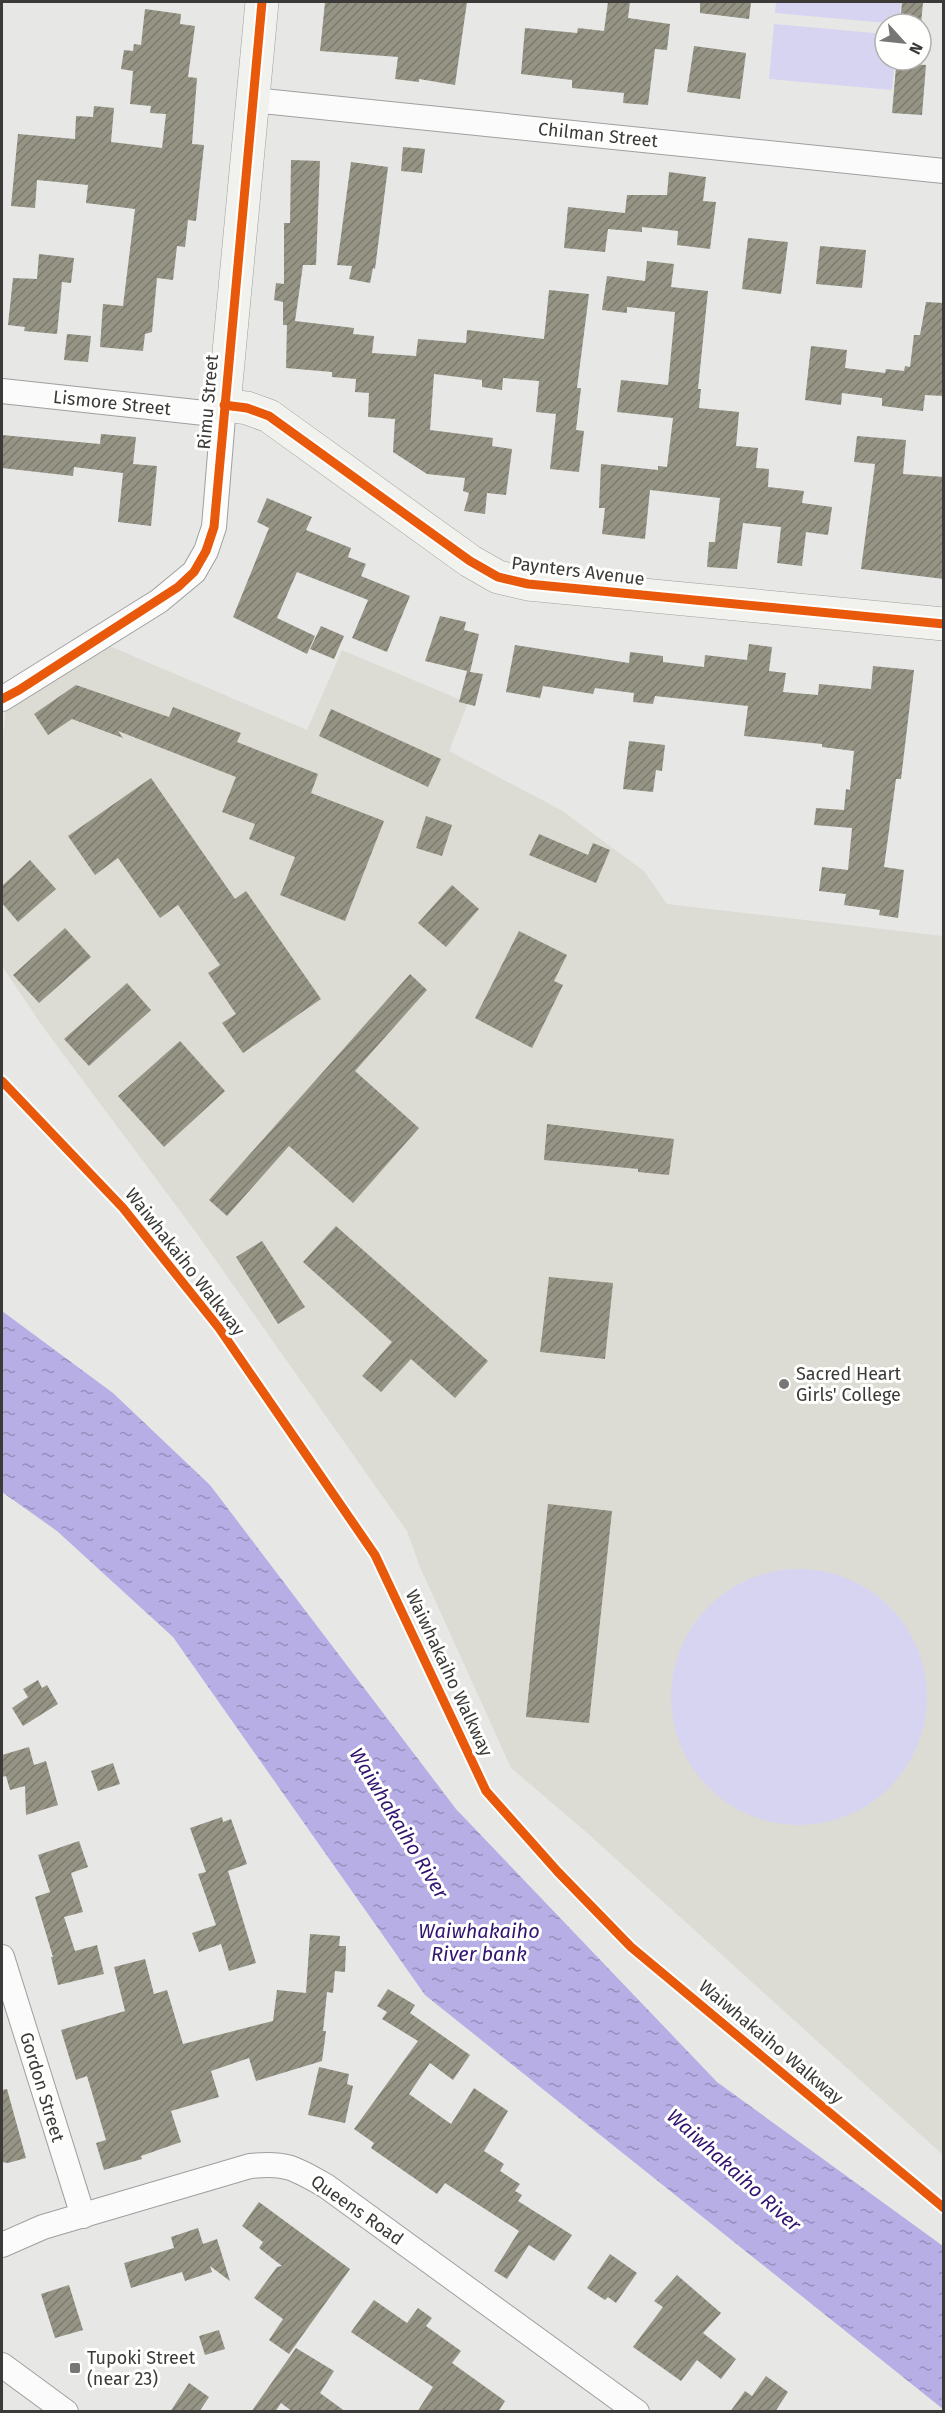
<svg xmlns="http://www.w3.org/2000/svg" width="945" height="2413" viewBox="0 0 945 2413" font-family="'Fira Sans',sans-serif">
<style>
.built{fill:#dcdcd5}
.pitch{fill:#d7d4f1}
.water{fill:url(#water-ripples)}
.building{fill:url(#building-hatch)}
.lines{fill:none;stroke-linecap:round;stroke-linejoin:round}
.street-casing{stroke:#9f9f9e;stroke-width:26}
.secondary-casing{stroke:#9f9f9e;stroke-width:34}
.street{stroke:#fbfbfb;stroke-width:24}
.secondary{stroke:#f1f1ed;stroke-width:33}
.cycleway-casing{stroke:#fffffe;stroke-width:13}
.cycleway{stroke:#e8590c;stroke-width:9}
.poi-dot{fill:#777776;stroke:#fffffe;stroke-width:2}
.labels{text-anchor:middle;stroke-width:6;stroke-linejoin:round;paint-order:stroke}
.street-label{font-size:18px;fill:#3b3a39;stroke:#fffffe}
.poi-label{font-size:18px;fill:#3b3a39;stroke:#fffffe;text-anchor:start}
.water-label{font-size:20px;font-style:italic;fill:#321470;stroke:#fffffe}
</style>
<defs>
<pattern id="water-ripples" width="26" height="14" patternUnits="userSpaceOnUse" patternTransform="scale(1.5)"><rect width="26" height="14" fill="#b7aee6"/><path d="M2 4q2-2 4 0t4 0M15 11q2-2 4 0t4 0" fill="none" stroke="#968fbb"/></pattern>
<pattern id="building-hatch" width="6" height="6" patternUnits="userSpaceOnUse" patternTransform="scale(1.5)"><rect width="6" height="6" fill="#959485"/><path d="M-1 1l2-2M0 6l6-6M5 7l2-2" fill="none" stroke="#7b7a6e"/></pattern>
</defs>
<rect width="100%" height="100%" fill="#e7e7e6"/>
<polygon class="built" points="107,645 307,730 342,650 468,703 449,751 561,810 644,871 667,904 943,936 943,2155 585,1831 511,1768 420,1567 407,1531 195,1231 43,1027 2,966 2,749 6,702"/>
<g class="pitch">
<polygon points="776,2 901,2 899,24 775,13"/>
<polygon points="774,24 885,34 885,60 895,60 892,90 769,79"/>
<circle cx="799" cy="1697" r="128"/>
</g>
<polygon class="water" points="2,1311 113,1393 210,1485 456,1809 717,2082 943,2246 943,2409 425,1995 173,1637 57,1531 2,1492"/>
<g class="building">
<polygon points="325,2 467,2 455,85 419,79 419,82 395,79 398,57 320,51"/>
<polygon points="608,2 630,2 628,18 670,24 667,50 655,49 648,105 623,103 624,93 572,88 572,80 521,74 525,28 577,33 578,28 604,31"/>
<polygon points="700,2 751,2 749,19 700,13"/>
<polygon points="902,2 923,2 921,24 900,24"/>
<polygon points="145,9 181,14 180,24 195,26 188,77 197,78 192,144 204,145 196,221 188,220 185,247 177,246 173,280 157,278 152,332 145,334 143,351 100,347 103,304 123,306 135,209 86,203 88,185 37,180 35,208 11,206 18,134 75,139 76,116 93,117 94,106 114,108 111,142 162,148 166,114 150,113 151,106 130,104 133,71 121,69 124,50 133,51 134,44 141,45"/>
<polygon points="694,46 746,53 740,99 687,92"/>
<polygon points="909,64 926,65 922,115 892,113 896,67 909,67"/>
<polygon points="403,147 425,149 422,173 401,171"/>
<polygon points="291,160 320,161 316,265 303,265 295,321 354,328 353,334 374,336 372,353 416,356 418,339 466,343 467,330 544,339 549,290 589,294 577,388 581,388 576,430 584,431 579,472 550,469 556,414 536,412 539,381 503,378 502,390 482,387 482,380 434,374 430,430 493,438 492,446 512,449 506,495 487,493 485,514 464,511 469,493 463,491 465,478 427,474 393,452 395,419 368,417 369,393 355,392 356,379 332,377 332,372 286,368 287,325 283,325 283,302 274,300 276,283 284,284 284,223 290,223"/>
<polygon points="351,162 388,167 375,269 373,268 370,283 349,279 352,266 337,265"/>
<polygon points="669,172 706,177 703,201 716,202 710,249 677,245 678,231 642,227 642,232 608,229 605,252 564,248 568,207 625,213 627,195 667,195"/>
<polygon points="748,238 788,242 781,294 742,289"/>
<polygon points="820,246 866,250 862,288 816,284"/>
<polygon points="39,254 74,258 71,283 62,282 57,334 24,331 25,327 8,325 13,278 37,279"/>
<polygon points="647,261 674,264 671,287 708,291 698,389 701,389 699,408 739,412 736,446 758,448 756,468 769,469 768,487 804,491 802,503 832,507 828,535 806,532 802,566 777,563 781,527 743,523 737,569 707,567 709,542 715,542 720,498 650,490 645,539 602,534 605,508 599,508 601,464 658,470 658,466 667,467 673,418 617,412 621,380 668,385 675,312 627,307 627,313 602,310 607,276 645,281"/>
<polygon points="926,302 944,303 944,396 925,395 923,411 882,406 882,398 842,393 841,405 805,400 811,346 847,350 845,368 885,373 886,369 904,371 905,366 910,367 914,335 920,335"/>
<polygon points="67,334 91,336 88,362 64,360"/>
<polygon points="101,434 136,437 133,464 157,466 151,526 118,522 123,473 74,467 73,476 2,468 2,435 100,444"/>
<polygon points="857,436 906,440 903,474 944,477 944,579 861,569 875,464 854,462"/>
<polygon points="267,498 312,517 306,530 351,548 348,557 366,564 361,576 410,596 387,652 352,638 368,600 297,572 277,618 315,636 307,654 233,617 269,528 257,522"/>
<polygon points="440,616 466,622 464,630 479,634 470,672 483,674 475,706 459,702 467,671 425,661"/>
<polygon points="321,626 344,636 334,659 310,649"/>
<polygon points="749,644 772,647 769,671 786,673 783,692 818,695 819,684 871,689 873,666 914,670 901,779 896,779 884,867 904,870 898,918 879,915 880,910 844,905 846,894 819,891 822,867 848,870 852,828 814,825 816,808 844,810 846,789 850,790 854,751 822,747 822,744 744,736 748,706 655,696 653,704 633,702 634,693 595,688 593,694 543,686 540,698 506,692 515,645 629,663 630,652 663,656 663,662 704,667 705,655 747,660"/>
<polygon points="76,685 169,717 173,707 241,733 237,742 318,774 311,793 384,821 345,921 280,895 295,857 249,839 255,824 222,812 236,777 118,731 123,738 72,719 48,735 34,714"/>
<polygon points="331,709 441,759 428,787 319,736"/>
<polygon points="629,741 665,745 662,771 656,770 653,792 623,789"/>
<polygon points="151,778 235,899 246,891 321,999 243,1053 222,1023 236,1014 208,973 220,965 178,905 160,918 118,858 95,875 68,836"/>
<polygon points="426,816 452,825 442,856 416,848"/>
<polygon points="539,834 588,855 593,843 610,850 596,883 529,855"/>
<polygon points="30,860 56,889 18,922 2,903 2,886"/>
<polygon points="452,885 479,909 446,947 418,923"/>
<polygon points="65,928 91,957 39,1003 13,975"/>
<polygon points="519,931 567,955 554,981 563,985 532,1048 475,1018"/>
<polygon points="410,974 427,990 355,1071 419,1128 353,1203 289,1146 227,1216 209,1200"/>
<polygon points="127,983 151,1010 89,1066 64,1039"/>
<polygon points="180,1041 225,1091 164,1147 118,1096"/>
<polygon points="547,1124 674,1139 669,1175 638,1172 638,1169 544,1160"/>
<polygon points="336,1226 488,1361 455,1398 411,1359 381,1392 362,1376 392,1342 303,1262"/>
<polygon points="262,1241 305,1307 278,1324 236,1257"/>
<polygon points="549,1277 613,1283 605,1359 540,1352"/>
<polygon points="548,1504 612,1511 589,1723 526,1717"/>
<polygon points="38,1680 42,1688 47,1685 58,1704 23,1726 12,1708 28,1697 23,1689"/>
<polygon points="29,1747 34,1765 46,1761 58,1805 26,1815 25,1786 10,1790 6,1776 2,1777 2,1755"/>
<polygon points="113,1763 120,1784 98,1791 91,1771"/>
<polygon points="222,1817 223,1822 231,1819 247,1864 228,1871 256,1963 229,1971 221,1944 199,1952 192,1933 216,1925 198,1874 206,1872 190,1828"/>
<polygon points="79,1841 88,1867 71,1873 83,1912 64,1917 75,1951 97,1945 104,1974 58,1985 51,1957 53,1957 35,1897 50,1892 38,1855"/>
<polygon points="310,1934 340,1936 339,1946 346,1946 345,1972 335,1971 333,1993 327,1992 323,2031 326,2031 322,2061 256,2081 249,2058 211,2071 219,2097 171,2111 181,2142 141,2156 142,2159 104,2170 96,2143 106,2140 87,2076 76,2080 61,2030 125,2011 114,1967 145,1959 154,1994 167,1990 183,2044 273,2021 277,1990 306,1993"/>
<polygon points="388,1989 415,2005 410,2013 470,2055 453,2080 430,2063 409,2094 451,2124 474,2088 508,2111 484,2151 504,2164 500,2171 520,2184 515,2191 522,2195 518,2201 572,2235 554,2261 529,2245 507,2279 494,2271 519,2231 445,2183 437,2194 371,2148 374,2143 354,2129 418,2041 382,2019 387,2012 377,2006"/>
<polygon points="319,2067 349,2074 347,2084 353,2086 345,2123 308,2115"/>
<polygon points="7,2089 26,2158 8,2163 2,2162 2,2090"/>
<polygon points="259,2202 350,2269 289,2354 269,2340 283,2319 254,2298 277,2267 282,2266 259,2248 263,2242 242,2226"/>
<polygon points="198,2228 203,2244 217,2239 230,2281 210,2266 212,2272 185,2281 182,2272 131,2288 124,2263 174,2248 171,2237"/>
<polygon points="610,2254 637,2273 616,2303 608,2297 605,2300 587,2288"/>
<polygon points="677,2275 721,2313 703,2333 736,2359 721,2379 697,2360 681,2381 633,2347 663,2307 654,2301"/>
<polygon points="69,2285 83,2330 55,2338 41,2294"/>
<polygon points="374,2300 407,2323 418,2308 432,2318 426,2326 461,2351 452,2363 505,2401 498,2412 417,2412 433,2387 351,2332"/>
<polygon points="219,2330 225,2349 205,2355 199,2336"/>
<polygon points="296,2348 334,2371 320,2393 346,2412 293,2412 281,2403 275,2412 251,2412"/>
<polygon points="766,2376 788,2392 775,2412 730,2412 745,2391 752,2396"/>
<polygon points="189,2383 209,2397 199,2412 170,2412"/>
</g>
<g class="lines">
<defs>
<g id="street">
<polyline points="253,100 944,171"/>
<polyline points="2,391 223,415"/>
<polyline points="2,699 159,601 194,572 206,551 214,527 224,405"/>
<polyline points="2,1957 83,2216"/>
<path d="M2,2245l41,-18 207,-61c36,-4 45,2 76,20l311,226"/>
<polyline points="2,2365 66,2412"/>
</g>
<polyline id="secondary" points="262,2 224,405 247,408 269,416 470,561 498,577 528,584 944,624"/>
</defs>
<use href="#street" class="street-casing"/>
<use href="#secondary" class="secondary-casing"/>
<use href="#street" class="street"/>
<use href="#secondary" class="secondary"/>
<defs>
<g id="cycleway">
<polyline points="224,405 247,408 269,416 470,561 498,577 528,584 944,624"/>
<polyline points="2,699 19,690 178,587 194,572 206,551 214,527 262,2"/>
<polyline points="2,1081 123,1208 219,1328 375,1555 486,1791 558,1872 631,1947 944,2208"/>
</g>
</defs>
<use href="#cycleway" class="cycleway-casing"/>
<use href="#cycleway" class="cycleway"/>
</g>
<g class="poi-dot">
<circle cx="784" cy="1384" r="6"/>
<rect x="69" y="2362" width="12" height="12" rx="3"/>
</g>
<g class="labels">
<g class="street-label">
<text transform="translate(598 135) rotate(6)" y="6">Chilman Street</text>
<text transform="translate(208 402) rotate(-85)" y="6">Rimu Street</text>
<text transform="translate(112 403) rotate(6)" y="6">Lismore Street</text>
<text transform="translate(578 571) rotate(7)" y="6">Paynters Avenue</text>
<text transform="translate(185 1262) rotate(52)" y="6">Waiwhakaiho Walkway</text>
<text transform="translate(449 1673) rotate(65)" y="6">Waiwhakaiho Walkway</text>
<text transform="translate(771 2042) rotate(40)" y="6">Waiwhakaiho Walkway</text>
<text transform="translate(42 2087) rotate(73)" y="6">Gordon Street</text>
<text transform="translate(357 2210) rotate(35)" y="6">Queens Road</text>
</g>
<g class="poi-label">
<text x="796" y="1380">Sacred Heart<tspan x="796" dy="21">Girls' College</tspan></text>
<text x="87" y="2364">Tupoki Street<tspan x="87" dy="21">(near 23)</tspan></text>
</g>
<g class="water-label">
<text transform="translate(399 1823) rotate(59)" y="7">Waiwhakaiho River</text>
<text x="479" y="1938">Waiwhakaiho<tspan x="479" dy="23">River bank</tspan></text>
<text transform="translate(734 2170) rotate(42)" y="7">Waiwhakaiho River</text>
</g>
</g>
<rect width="945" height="2413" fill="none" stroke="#3b3a39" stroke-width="6"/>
<g transform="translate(903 42) rotate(117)"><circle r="28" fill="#fffffe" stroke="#b1b0af" stroke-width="1.5"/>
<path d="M0-4.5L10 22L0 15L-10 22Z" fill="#777776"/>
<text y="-9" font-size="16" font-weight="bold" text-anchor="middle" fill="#3b3a39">N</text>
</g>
</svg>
